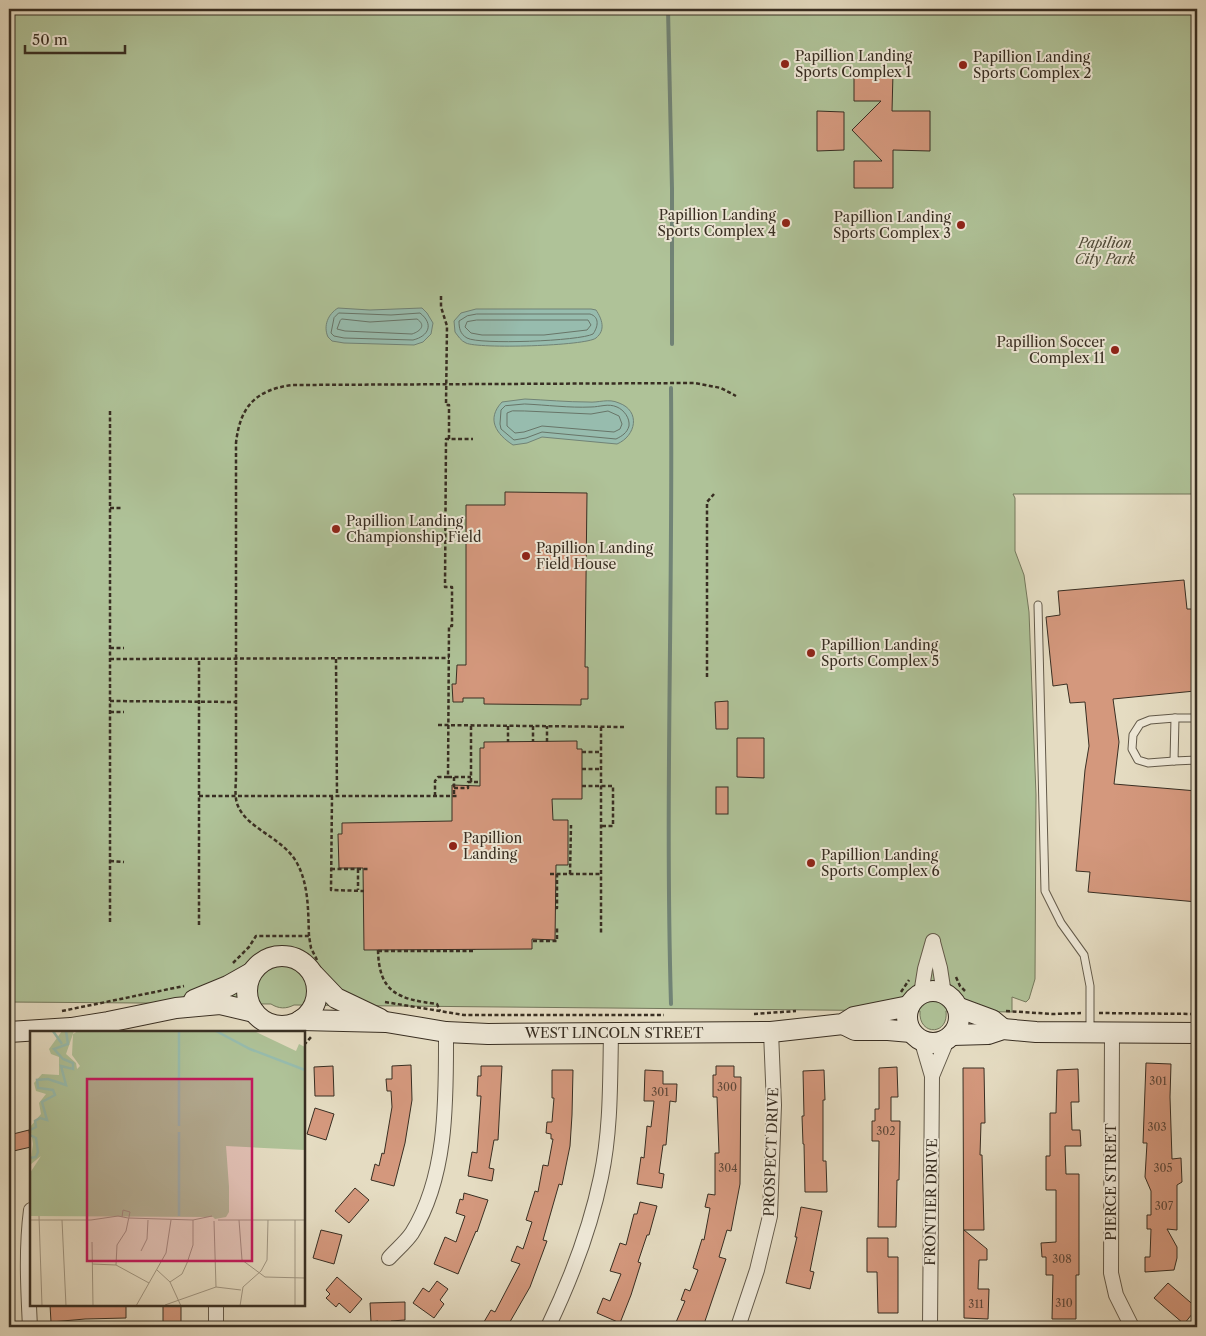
<svg xmlns="http://www.w3.org/2000/svg" width="1206" height="1336" viewBox="0 0 1206 1336" font-family="'Libre Caslon Text',serif">
<style>
.green{fill:#afc298;stroke:#74785d}
.water{fill:#97bcae;stroke:#718376}
.lines{fill:none;stroke-linecap:round;stroke-linejoin:round}
.shore{stroke:#687568;stroke-width:1}
.stream{stroke:#718376;stroke-width:4}
.building{fill:#d4987d;stroke:#382e22}
.lane-casing{stroke:#635a4a;stroke-width:9}
.street-casing{stroke:#635a4a;stroke-width:16}
.secondary-casing{stroke:#382e22;stroke-width:22}
.path{stroke:#382e22;stroke-width:2.5;stroke-dasharray:4 2.5;stroke-linecap:butt}
.lane{stroke:#eee8d7;stroke-width:7}
.street{stroke:#eee8d7;stroke-width:14}
.secondary{stroke:#eee8d7;stroke-width:20}
.poi-dot{fill:#8f2418;stroke:#eee8d7;stroke-width:2}
.labels{text-anchor:middle;stroke-width:4;stroke-linejoin:round;paint-order:stroke}
.number-label{font-size:11px;fill:#5f4839}
.poi-label{font-size:14px;fill:#382e22;stroke:#eee8d7;text-anchor:start}
.park-label{font-size:14px;font-style:italic;fill:#504c3a;stroke:#eee8d7}
.street-label{font-size:14px;fill:#382e22;stroke:#eee8d7}
.inset-river{fill:none;stroke:#97bcae;stroke-width:2.5}
.inset-road{fill:none;stroke:#a09682;stroke-width:1}
.view{fill:#c2185b;fill-opacity:0.15;stroke:#c2185b;stroke-width:2.5}
.inset-edge{fill:none;stroke:#382e22;stroke-width:2.5}
</style>
<rect width="100%" height="100%" fill="#e5dcc2"/>
<filter id="stains"><feTurbulence type="fractalNoise" baseFrequency=".004" numOctaves="4"/><feColorMatrix values="0 0 0 0 .2 0 0 0 0 .09 0 0 0 0 .02 0 0 0 .5 -.17"/></filter>
<radialGradient id="worn" r=".72"><stop offset=".6" stop-color="#630" stop-opacity="0"/><stop offset="1" stop-color="#630" stop-opacity=".3"/></radialGradient>
<path class="green" d="M9,9h1188v485h-184l2,4v53l9,24 5,37 7,183 -1,184 -6,20 -3,3 -14,-5v15l-66,-1c3,25 -28,25 -26,0l-626,-6c-8,4 -15,4 -23,-1l-262,-2z"/>
<g class="water">
<path d="M338,308l32,2 52,-2 5,5 6,10 -2,11 -8,8 -9,3 -70,-2 -12,-2 -4,-4c-5,-11 0,-23 10,-29z"/>
<path d="M476,309h115l5,1c6,9 10,20 0,28 -10,8 -118,11 -130,5 -5,-2 -8,-7 -11,-11l-1,-11 7,-8z"/>
<path d="M525,399c21,1 42,3 63,3 11,1 20,-4 31,1 22,8 17,33 -2,41l-75,-7 -15,6 -14,2c-17,-11 -27,-26 -11,-43z"/>
</g>
<g class="lines">
<g class="shore">
<path d="M339,313l52,2 29,-2c14,11 9,23 -7,27l-69,-2 -10,-2 -3,-3 3,-15z"/>
<path d="M477,314h113c10,3 8,13 3,20 -13,7 -114,11 -126,4 -7,-4 -8,-10 -8,-17l8,-5z"/>
<path d="M342,319l28,3 47,-3c9,6 4,12 -5,15l-67,-3 -8,-2 3,-8z"/>
<polygon points="477,320 588,320 591,325 587,330 544,335 482,335 471,333 465,327 467,322"/>
<path d="M525,404c22,1 44,4 66,3 9,0 17,-4 26,0 7,3 13,11 12,19 -2,7 -7,10 -13,13l-74,-7 -16,6 -12,2 -13,-11 -1,-5 1,-14 4,-4z"/>
<polygon points="525,411 591,414 608,411 619,416 622,424 620,429 614,432 542,426 524,432 515,433 507,426 507,413 512,411"/>
</g>
<g class="stream">
<polyline points="668,9 672,189 672,344"/>
<path d="M671,1004c-6,-205 2,-411 0,-616"/>
</g>
</g>
<g class="building">
<polygon points="880,73 893,73 892,111 930,111 930,151 893,150 893,188 854,188 854,161 882,161 852,130 881,101 854,101 854,74 880,75"/>
<polygon points="817,111 844,112 844,150 817,151"/>
<polygon points="505,492 587,493 585,667 588,667 588,699 581,699 581,705 484,704 484,698 463,698 463,702 453,702 452,684 456,684 457,665 466,665 466,505 505,505"/>
<polygon points="1184,580 1187,609 1197,609 1197,673 1193,673 1195,691 1113,699 1119,742 1114,784 1197,791 1197,902 1088,892 1090,872 1076,871 1085,770 1089,746 1085,702 1070,703 1067,684 1053,686 1046,617 1060,615 1058,591"/>
<polygon points="728,701 728,729 716,729 715,702"/>
<polygon points="737,738 764,738 764,778 737,777"/>
<polygon points="577,741 577,749 582,749 582,799 552,799 553,820 568,820 568,865 556,865 555,940 532,939 532,949 364,950 363,868 339,868 338,834 342,834 342,823 452,821 452,785 480,786 480,748 484,748 484,742"/>
<rect x="716" y="787" width="12" height="27"/>
<polygon points="1146,1063 1171,1064 1170,1097 1172,1159 1181,1158 1182,1182 1177,1185 1177,1230 1167,1229 1177,1247 1177,1258 1174,1270 1145,1272 1145,1257 1150,1257 1151,1229 1147,1229 1147,1215 1151,1215 1151,1191 1145,1177 1147,1143 1143,1143"/>
<polygon points="411,1065 412,1100 405,1143 394,1186 371,1180 375,1164 379,1166 382,1153 384,1154 392,1107 391,1091 387,1091 386,1079 392,1079 392,1066"/>
<polygon points="333,1066 334,1096 315,1096 314,1067"/>
<polygon points="481,1066 502,1066 498,1140 494,1140 489,1168 494,1169 492,1181 468,1176 472,1152 477,1153 481,1096 477,1096 478,1076 481,1076"/>
<polygon points="716,1066 734,1066 734,1077 741,1077 740,1184 731,1231 727,1230 719,1257 726,1259 703,1327 674,1327 685,1301 681,1300 685,1289 690,1291 698,1270 693,1268 702,1239 704,1240 710,1208 705,1207 708,1194 715,1195 715,1153 719,1153 717,1097 713,1097 713,1075 716,1075"/>
<polygon points="897,1067 898,1097 891,1097 891,1121 900,1121 899,1180 897,1180 896,1227 878,1227 879,1141 872,1141 872,1121 875,1121 875,1109 879,1109 879,1068"/>
<polygon points="963,1068 984,1068 985,1123 981,1123 980,1155 982,1155 984,1230 964,1230 987,1249 987,1260 979,1260 978,1289 989,1289 988,1319 964,1318"/>
<polygon points="1078,1069 1079,1102 1071,1102 1072,1130 1080,1130 1081,1146 1065,1146 1066,1174 1079,1174 1079,1275 1076,1275 1076,1319 1052,1319 1053,1275 1046,1275 1046,1257 1042,1257 1041,1243 1056,1242 1056,1190 1046,1190 1046,1156 1050,1156 1050,1113 1056,1113 1057,1070"/>
<polygon points="552,1070 573,1070 572,1115 570,1146 562,1185 559,1184 543,1240 547,1241 530,1287 507,1327 481,1327 491,1310 495,1312 520,1264 511,1261 517,1246 523,1249 532,1222 526,1220 535,1191 538,1192 543,1165 548,1166 553,1139 551,1139 551,1134 546,1133 547,1122 552,1122 554,1098 552,1098"/>
<polygon points="645,1070 663,1071 663,1084 677,1084 676,1102 670,1101 666,1145 663,1145 659,1173 664,1174 662,1188 637,1184 641,1157 644,1158 647,1126 651,1127 654,1101 644,1101"/>
<polygon points="824,1070 825,1100 823,1100 823,1161 826,1161 827,1192 805,1192 804,1144 803,1144 802,1116 804,1116 803,1071"/>
<polygon points="315,1108 334,1114 326,1140 307,1134"/>
<polygon points="29,1130 31,1147 9,1152 9,1135"/>
<polygon points="355,1188 369,1200 349,1223 335,1211"/>
<polygon points="464,1193 488,1200 477,1232 476,1231 458,1274 434,1264 445,1237 456,1242 465,1216 456,1213 460,1199 463,1200"/>
<polygon points="640,1202 657,1206 649,1235 647,1235 638,1262 641,1263 631,1295 620,1323 597,1313 603,1298 610,1301 621,1274 610,1271 620,1243 626,1245 634,1214 637,1214"/>
<polygon points="801,1207 822,1211 810,1271 814,1272 810,1289 786,1283 797,1237 795,1237"/>
<polygon points="321,1230 342,1235 334,1264 313,1258"/>
<polygon points="867,1238 888,1238 888,1257 898,1257 898,1313 878,1313 877,1272 867,1272"/>
<polygon points="337,1277 362,1299 350,1313 339,1303 336,1307 326,1298 330,1294 326,1290"/>
<polygon points="437,1281 448,1289 440,1300 444,1304 434,1318 413,1303 423,1288 429,1292"/>
<polygon points="1168,1283 1197,1308 1184,1324 1154,1298"/>
<polygon points="405,1302 405,1320 391,1321 391,1326 378,1326 378,1321 371,1322 370,1303"/>
<polygon points="50,1305 126,1305 126,1318 85,1319 51,1322"/>
<rect x="163" y="1305" width="18" height="20"/>
</g>
<g class="lines">
<defs>
<g id="lane">
<polyline points="1038,605 1045,891 1061,923 1084,955 1090,986 1090,1030"/>
<polyline points="1197,718 1175,718 1174,761 1197,760"/>
<polyline points="1174,761 1148,763 1138,760 1132,749 1133,735 1140,724 1150,720 1175,718"/>
</g>
<g id="street">
<polyline points="933,942 940,968 944,994"/>
<polyline points="921,994 925,969 933,941"/>
<polyline points="267,1023 270,1032"/>
<polyline points="1112,1033 1111,1273 1116,1295 1132,1327"/>
<polyline points="922,1042 932,1076 930,1327"/>
<polyline points="932,1076 947,1040"/>
<path d="M389,1258c7,-8 17,-16 23,-25 36,-58 34,-135 34,-201"/>
<polyline points="216,1305 216,1327"/>
<path d="M30,1327c-2,-39 -4,-78 1,-117"/>
<path d="M548,1327c23,-48 42,-97 53,-150 10,-47 9,-96 10,-144"/>
<polyline points="738,1327 757,1270 770,1216 774,1105 771,1032"/>
</g>
<g id="secondary">
<circle cx="282" cy="991" r="35"/>
<polyline points="314,975 336,998 380,1019"/>
<circle cx="933" cy="1017" r="26"/>
<polyline points="194,1000 228,986 251,973"/>
<polyline points="957,1007 992,1020 1003,1029"/>
<polyline points="301,1020 386,1022 446,1032 488,1034 771,1032 843,1024 854,1017 909,1006"/>
<polyline points="843,1024 855,1030 888,1030 911,1032"/>
<polyline points="9,1032 71,1028 108,1022 176,1008 220,1004 254,1012"/>
<polyline points="952,1035 988,1034 1003,1029 1036,1032 1197,1033"/>
</g>
</defs>
<use href="#lane" class="lane-casing"/>
<use href="#street" class="street-casing"/>
<use href="#secondary" class="secondary-casing"/>
<g class="path">
<polyline points="441,296 441,307 447,326 446,405 449,405 449,439 473,439"/>
<polyline points="110,411 110,924"/>
<polyline points="110,508 123,508"/>
<polyline points="110,648 124,648"/>
<polyline points="110,659 449,658"/>
<polyline points="336,659 337,796"/>
<polyline points="707,677 707,502 714,494"/>
<polyline points="110,701 236,702"/>
<polyline points="110,712 124,712"/>
<polyline points="438,725 625,727"/>
<polyline points="471,726 471,782"/>
<polyline points="508,726 508,742"/>
<polyline points="533,726 533,742"/>
<polyline points="601,727 601,935"/>
<polyline points="547,742 547,726"/>
<polyline points="582,752 601,752"/>
<polyline points="582,769 601,769"/>
<polyline points="448,777 471,777"/>
<polyline points="454,777 454,796"/>
<polyline points="582,786 613,786 613,826 601,826"/>
<polyline points="454,788 468,788 468,782 480,782"/>
<polyline points="199,796 457,796"/>
<polyline points="332,796 331,890 364,891"/>
<polyline points="435,796 435,781 438,777 448,777 449,626 452,626 452,587 445,587 446,439 449,439"/>
<polyline points="110,861 124,862"/>
<polyline points="331,869 369,869"/>
<polyline points="358,869 358,890"/>
<polyline points="550,874 601,874"/>
<polyline points="570,874 571,825"/>
<polyline points="555,908 557,908 557,874"/>
<polyline points="199,925 199,659"/>
<path d="M309,936c-1,-24 0,-49 -11,-71 -13,-27 -50,-35 -60,-59 -4,-9 -2,-21 -2,-31v-332c4,-36 19,-53 56,-58l403,-2 26,5 15,8"/>
<polyline points="533,941 557,941 557,928"/>
<path d="M378,950c1,43 20,49 59,54l3,7"/>
<polyline points="378,951 474,951 474,949"/>
<polyline points="233,963 249,947 256,936 309,936 311,948 317,960"/>
<polyline points="956,977 960,986 965,991"/>
<polyline points="901,992 909,980"/>
<polyline points="385,1002 464,1015 664,1015"/>
<polyline points="62,1011 184,986"/>
<polyline points="1006,1011 1053,1014 1081,1013"/>
<polyline points="1099,1013 1197,1014"/>
<polyline points="754,1014 796,1011"/>
<polyline points="304,1045 311,1037"/>
</g>
<use href="#lane" class="lane"/>
<use href="#street" class="street"/>
<use href="#secondary" class="secondary"/>
</g>
<g class="poi-dot">
<circle cx="785" cy="64" r="5"/>
<circle cx="963" cy="65" r="5"/>
<circle cx="786" cy="223" r="5"/>
<circle cx="961" cy="225" r="5"/>
<circle cx="1115" cy="350" r="5"/>
<circle cx="336" cy="529" r="5"/>
<circle cx="526" cy="556" r="5"/>
<circle cx="811" cy="653" r="5"/>
<circle cx="453" cy="846" r="5"/>
<circle cx="811" cy="863" r="5"/>
</g>
<g class="labels">
<g class="number-label">
<text x="1158" y="1085">301</text>
<text x="727" y="1091">300</text>
<text x="660" y="1096">301</text>
<text x="1157" y="1131">303</text>
<text x="886" y="1135">302</text>
<text x="728" y="1172">304</text>
<text x="1163" y="1172">305</text>
<text x="1164" y="1210">307</text>
<text x="1062" y="1263">308</text>
<text x="1064" y="1307">310</text>
<text x="976" y="1308">311</text>
</g>
<g class="poi-label">
<text x="795" y="61">Papillion Landing<tspan x="795" dy="16">Sports Complex 1</tspan></text>
<text x="973" y="62">Papillion Landing<tspan x="973" dy="16">Sports Complex 2</tspan></text>
<text x="776" y="220" text-anchor="end">Papillion Landing<tspan x="776" dy="16">Sports Complex 4</tspan></text>
<text x="951" y="222" text-anchor="end">Papillion Landing<tspan x="951" dy="16">Sports Complex 3</tspan></text>
<text x="1105" y="347" text-anchor="end">Papillion Soccer<tspan x="1105" dy="16">Complex 11</tspan></text>
<text x="346" y="526">Papillion Landing<tspan x="346" dy="16">Championship Field</tspan></text>
<text x="536" y="553">Papillion Landing<tspan x="536" dy="16">Field House</tspan></text>
<text x="821" y="650">Papillion Landing<tspan x="821" dy="16">Sports Complex 5</tspan></text>
<text x="463" y="843">Papillion<tspan x="463" dy="16">Landing</tspan></text>
<text x="821" y="860">Papillion Landing<tspan x="821" dy="16">Sports Complex 6</tspan></text>
</g>
<g class="park-label">
<text x="1105" y="248">Papilion<tspan x="1105" dy="16">City Park</tspan></text>
</g>
<g class="street-label">
<text x="614" y="1038">WEST LINCOLN STREET</text>
<text transform="translate(771 1152) rotate(-88)" y="5">PROSPECT DRIVE</text>
<text transform="translate(1111 1182) rotate(-90)" y="5">PIERCE STREET</text>
<text transform="translate(931 1202) rotate(-89)" y="5">FRONTIER DRIVE</text>
</g>
</g>
<g transform="translate(30 1031)">
<rect width="275" height="275" fill="#e5dcc2"/>
<path d="M32,0h12l-8,23 10,9 1,6 3,-3 -8,-11 1,-21 5,-3h176l42,20 3,-7 6,3v103l-79,-4 3,41v25l-3,5 -11,2 -2,-2 -183,-1v-43l11,-17 -11,9 3,-21 -3,-17 11,-13 -2,-11 7,-9 -10,-3 -2,-8 8,-9 17,1v-18l-8,-3 -2,-5z" fill="#afc298"/>
<path class="inset-river" d="M23,0l9,13M186,0l34,18 55,21M149,1v94M0,99l6,-3 -1,-6 5,-3 7,2 -5,-18 13,-7 -2,-5 -15,-2 -1,-8 11,-1 18,6 -5,-19 12,3v-6l-10,-4 -9,-10 14,-5 -2,-13M0,104l6,3 2,14 -2,5 -6,1M149,185v-84"/>
<path class="inset-road" d="M9,185l3,90M99,187l64,2 19,-4M0,189h61l27,-4 10,2M32,189l4,86M188,189h87M209,189l3,40 23,17 40,1M265,189v86M184,190l2,66M62,211l1,64M111,220l6,-12 1,-19M62,233l24,1 33,18M86,234l1,-20 9,-14 4,-19 -7,-2 -1,7M127,239l13,12 11,24M140,251l12,-8 5,-11 6,-18v-25M135,274l51,-18 25,3M106,275l30,-53 5,-33M210,275l3,-19 18,-16 6,-11 1,-40"/>
<path class="view" d="M57,48h165v182h-165z"/>
<rect width="275" height="275" class="inset-edge"/>
</g>
<rect width="1206" height="1336" fill="none" stroke="#e5dcc2" stroke-width="30"/>
<rect x="10" y="10" width="1186" height="1316" fill="none" stroke="#382e22" stroke-width="2.5"/>
<rect x="15" y="15" width="1176" height="1306" fill="none" stroke="#382e22"/>
<path d="M25 45v8h100v-8" fill="none" stroke="#382e22" stroke-width="2.5"/>
<text x="32" y="45" font-size="15" fill="#382e22" stroke="#eee8d7" stroke-width="4" paint-order="stroke">50 m</text>
<rect width="100%" height="100%" filter="url(#stains)"/>
<rect width="100%" height="100%" fill="url(#worn)"/>
</svg>
